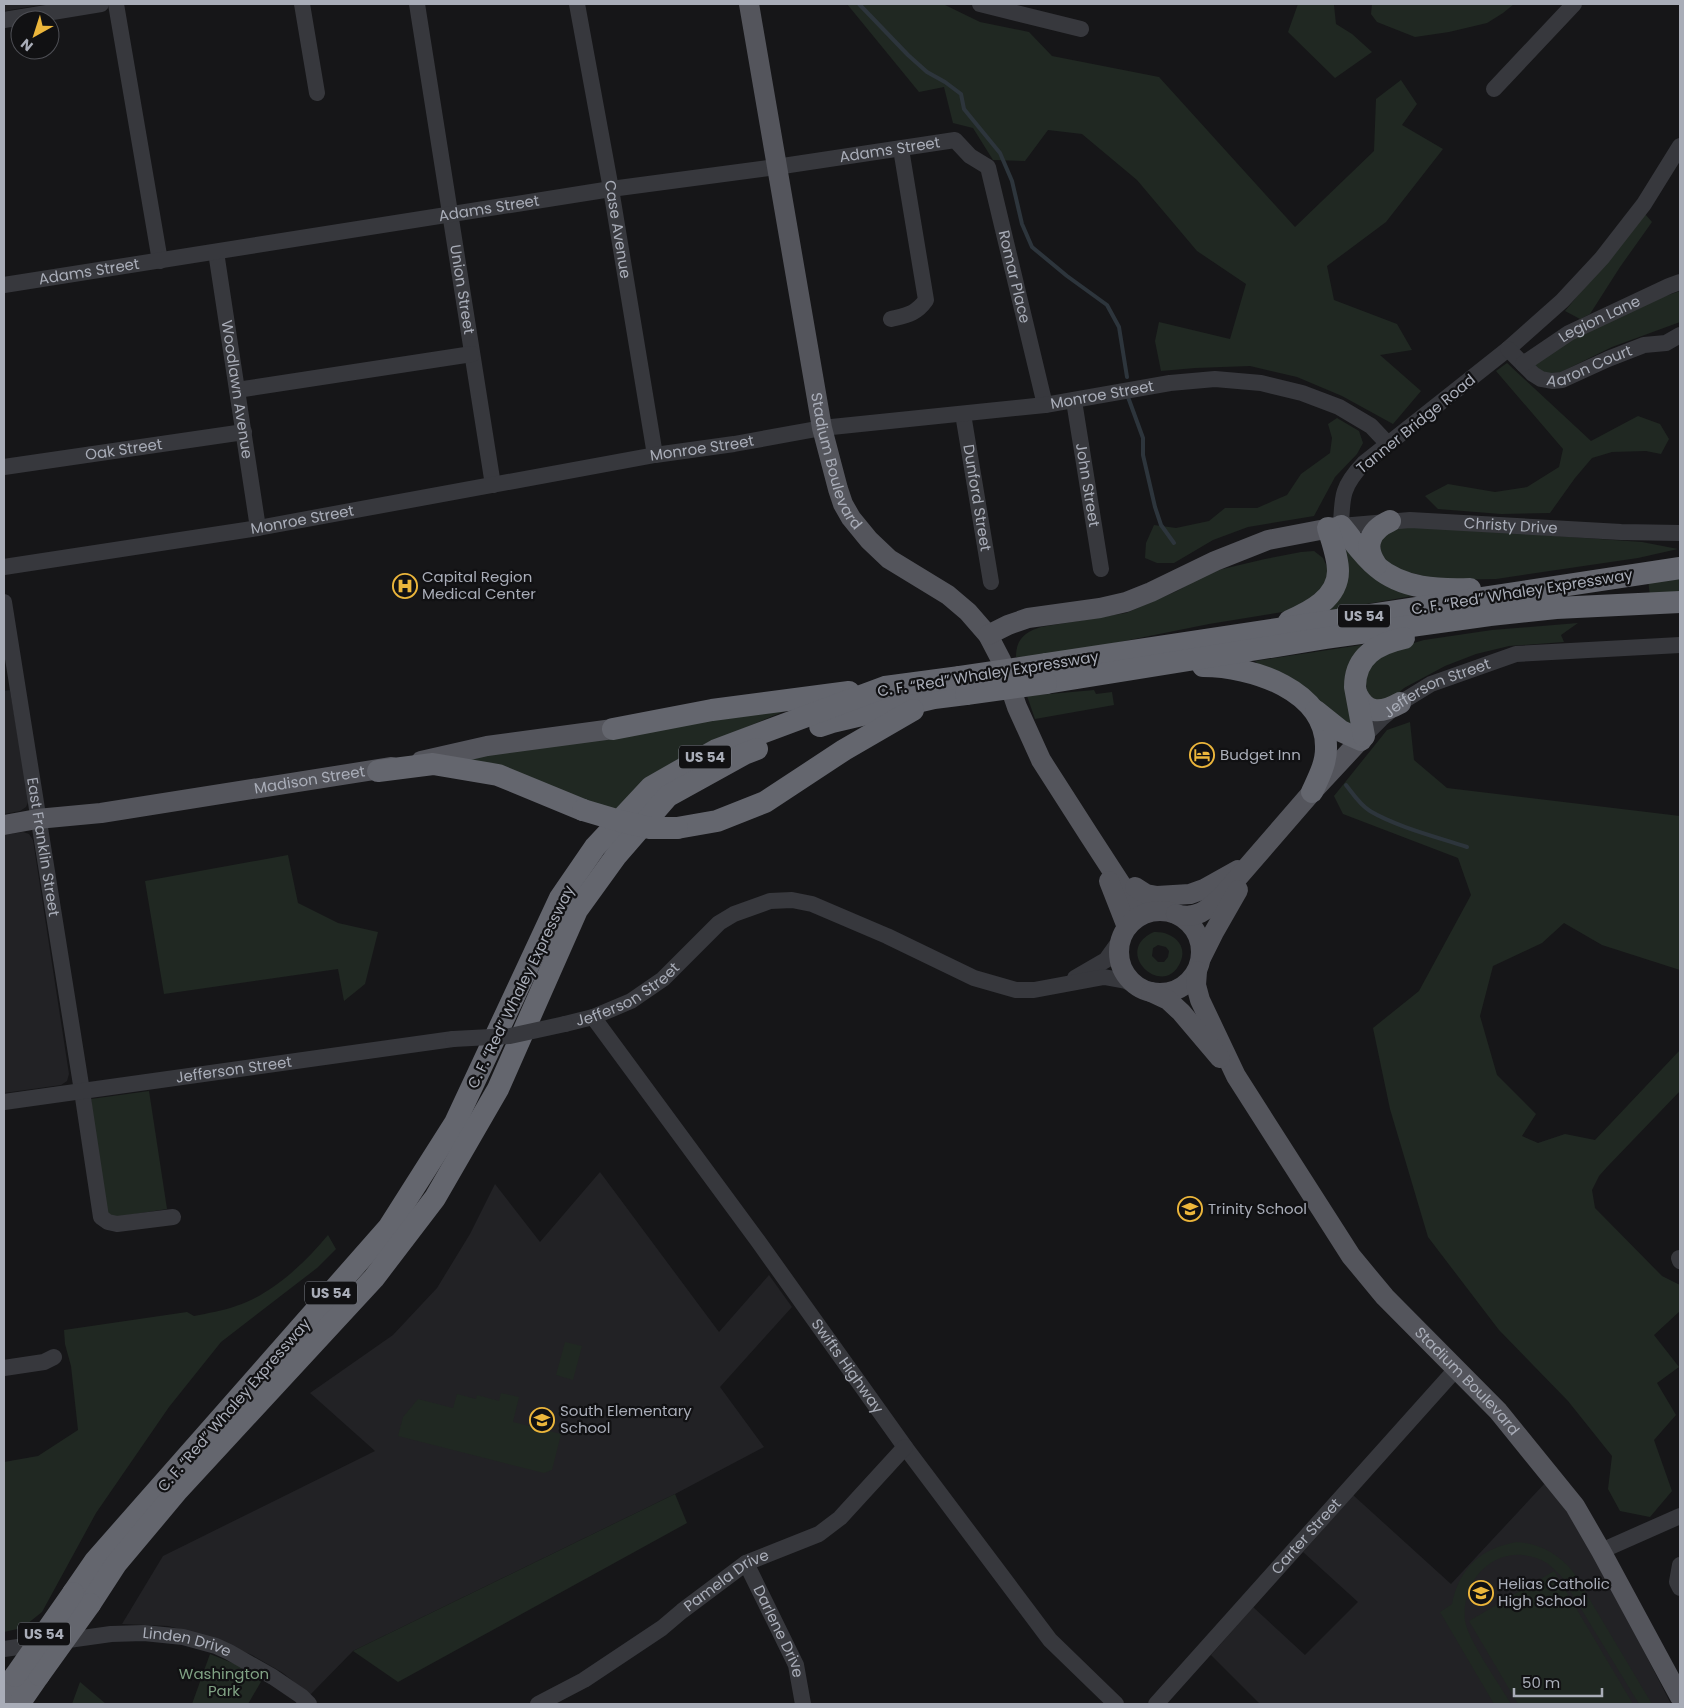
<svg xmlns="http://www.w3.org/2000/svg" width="1684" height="1708" viewBox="0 0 1684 1708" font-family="Poppins,sans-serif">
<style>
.built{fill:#222225}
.green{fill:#202822;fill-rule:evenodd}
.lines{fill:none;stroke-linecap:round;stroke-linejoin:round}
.stream{stroke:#2d353c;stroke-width:4}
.minor{stroke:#37383d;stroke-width:16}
.major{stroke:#54555c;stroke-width:20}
.highway{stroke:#64666e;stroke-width:22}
.minor-bridge{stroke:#37383d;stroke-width:16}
.highway-bridge{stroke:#64666e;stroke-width:22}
.labels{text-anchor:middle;stroke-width:4.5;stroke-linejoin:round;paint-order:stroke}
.shield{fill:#111113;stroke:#7b7e86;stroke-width:1}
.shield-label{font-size:14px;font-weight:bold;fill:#a9adb8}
.street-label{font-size:15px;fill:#a9adb8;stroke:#111113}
.poi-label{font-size:15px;fill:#a9adb8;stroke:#111113;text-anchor:start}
.park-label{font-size:15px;fill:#80a284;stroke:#111113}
</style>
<rect width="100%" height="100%" fill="#161618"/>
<g class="built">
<polygon points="4,4 47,4 4,11"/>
<polygon points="10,690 29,800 26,807 20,811 4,814 4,691"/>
<polygon points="23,832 29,834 33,840 69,1074 67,1081 61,1085 4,1093 4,835"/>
<polygon points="600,1172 719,1332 769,1275 792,1307 720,1387 764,1447 675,1494 353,1651 310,1695 283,1673 252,1655 207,1636 168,1626 122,1624 163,1556 375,1451 310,1393 393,1335 437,1288 470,1234 495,1184 540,1242"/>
<polygon points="1546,1482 1577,1526 1626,1616 1671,1704 1260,1704 1211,1655 1253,1607 1305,1655 1358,1602 1303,1552 1353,1495 1451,1584"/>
</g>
<g class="green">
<polygon points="847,4 943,4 980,22 1029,32 1052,56 1159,77 1295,227 1374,151 1376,99 1401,80 1417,104 1402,125 1443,149 1386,222 1327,266 1334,300 1397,324 1412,350 1380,355 1421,391 1393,424 1342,396 1297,377 1250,366 1195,368 1161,371 1155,341 1159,322 1230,339 1246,284 1197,251 1137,180 1082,134 1048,130 1025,161 993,160 973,128 953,123 944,87 919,92"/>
<polygon points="1298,4 1336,4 1334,5 1336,24 1352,34 1372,52 1335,78 1288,32"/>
<polygon points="1372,4 1514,4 1503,13 1487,23 1449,32 1415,37 1377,22 1371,14"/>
<polygon points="1645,214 1652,222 1620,267 1590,314 1580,319 1565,311"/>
<polygon points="1680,291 1680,322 1612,347 1551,377 1539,375 1535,364 1561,344 1654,300"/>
<polygon points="1507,363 1591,441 1638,416 1660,424 1669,439 1661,454 1646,451 1612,452 1592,458 1575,478 1550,513 1501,514 1438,509 1425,496 1448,484 1495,492 1527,487 1559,467 1563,449 1496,371"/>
<polygon points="1337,418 1359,431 1363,443 1357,454 1335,477 1314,516 1248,527 1213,540 1174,563 1157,563 1145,558 1146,543 1154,525 1176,528 1209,521 1225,508 1257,508 1287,495 1301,474 1330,453 1332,438 1328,424"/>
<polygon points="1428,527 1642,542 1678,549 1638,558 1496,579 1439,580 1381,565 1380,534 1390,528"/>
<polygon points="1344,545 1418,595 1321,612"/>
<path d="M1314,551l9,7 5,11 -1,11 -7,12 -31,19 -80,13 -159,32 -34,1c0,-18 9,-25 25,-30l85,-14 51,-22 33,-19 55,-13 36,-7z"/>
<polygon points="1680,577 1680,593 1650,596 1648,580"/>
<polygon points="1578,623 1561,635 1564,642 1509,646 1476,654 1445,666 1404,688 1391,700 1373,700 1367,693 1365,672 1372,662 1393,649 1424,640 1492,630"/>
<polygon points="1361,645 1364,647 1355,728 1259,666 1255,661"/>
<polygon points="1094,690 1096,694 1112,692 1114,705 1035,719 1027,696"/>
<polygon points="799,705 709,743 610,814 455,762 513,748"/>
<polygon points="1410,722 1414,760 1447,788 1680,816 1680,970 1602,945 1564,923 1542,943 1493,966 1480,1016 1497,1075 1536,1114 1522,1136 1538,1143 1565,1134 1595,1140 1680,1050 1680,1091 1607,1167 1599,1176 1592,1190 1595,1208 1662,1276 1680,1285 1680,1311 1654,1335 1679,1367 1657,1383 1676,1415 1654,1440 1672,1491 1650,1517 1620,1511 1608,1489 1612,1456 1568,1401 1499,1330 1428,1237 1390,1109 1373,1028 1419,991 1471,895 1458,858 1343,814 1334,796 1387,730"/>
<polygon points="288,855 298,903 338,923 378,932 365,984 344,1001 338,969 164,994 145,881"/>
<path d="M1154,932c18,-1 35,13 26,31 -17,37 -69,-12 -26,-31zM1158,945l8,2 3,4 -1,6 -4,5h-6l-6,-6 1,-8z"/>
<polygon points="149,1091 167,1209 116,1217 105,1212 91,1099"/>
<path d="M328,1235l8,14 -19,19 -96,74 -52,65 -73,106 -54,99 -20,16 -18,4v-170l34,-6 40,-26 -7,-64 -6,-22 -1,-14 123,-18 7,4c14,-3 29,-5 42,-10 35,-11 69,-43 92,-71z"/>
<polygon points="565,1342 582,1346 573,1380 556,1375"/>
<polygon points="501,1393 519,1397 513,1422 561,1434 552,1470 544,1473 398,1436 403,1417 418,1399 453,1408 457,1394 476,1399 477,1395 499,1401"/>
<polygon points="675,1494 687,1523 398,1682 353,1651"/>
<path d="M1517,1542c24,2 42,12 57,31l78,131h-13l-78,-128c-4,-4 -9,-9 -14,-13 -43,-25 -87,11 -82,58 3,19 35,64 46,83h-17l-54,-92 12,-8c7,-36 29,-56 65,-62z"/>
<polygon points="1554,1571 1633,1704 1518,1704 1469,1621"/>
<polygon points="210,1654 240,1666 262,1680 248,1704 192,1704"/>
<polygon points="80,1682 106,1704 72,1704"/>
</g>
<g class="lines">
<g class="stream">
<polyline points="859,4 908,55 927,72 945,82 961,94 964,109 1000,153 1012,181 1022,224 1032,247 1067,276 1107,305 1119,327 1127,377"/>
<polyline points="1128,397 1143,438 1143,455 1155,507 1161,525 1174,543"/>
<path d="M1346,785c7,9 14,20 24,26 27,16 67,26 97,36"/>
</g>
<g class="minor">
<polyline points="116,4 160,261"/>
<polyline points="302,4 317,93"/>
<path id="s1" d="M417,4l76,481"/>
<path id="s2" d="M577,4l34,185 44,266"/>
<polyline points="980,4 1081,29"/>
<polyline points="4,20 101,4"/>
<polyline points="1494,89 1574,4"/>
<path id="s3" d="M1680,146l-36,58 -42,54 -40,43 -54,48 -144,114c-22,23 -22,33 -23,63l69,-6 211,12 59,1"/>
<path id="s4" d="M216,252l42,276"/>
<path id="s5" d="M4,285l607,-96 165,-22 179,-27 15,16 18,11 57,238"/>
<path d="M891,319c16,-4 25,-5 35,-19l-25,-151"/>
<path id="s6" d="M1508,349l25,25 8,5 11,2 10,-1 46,-21 36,-14 22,-2 14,-8"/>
<path id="s7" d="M1523,364l46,-31 100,-47 11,-4"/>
<polyline points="237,390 472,354"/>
<path id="s8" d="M1074,401l27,168"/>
<path id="s9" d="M963,414l28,168"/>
<path id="s10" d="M4,467l240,-35"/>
<path id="s11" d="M4,567l254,-39 397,-73 79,-11 88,-16 223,-23 125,-22 45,-4 46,4 41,10 37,14 32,19 17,18"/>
<path id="s12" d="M4,602l78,489 19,126 7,5 9,2 56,-7"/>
<path id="s13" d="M1364,736l17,-17 19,-16 31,-19 85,-30 164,-9"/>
<polyline points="1075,978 1106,960 1121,939"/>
<path id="s14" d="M593,1017l165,224 147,206 145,193 66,64"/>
<path id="s15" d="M565,1024l28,-7 38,-16 32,-22 56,-56 15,-9 36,-13 22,-1 20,4 75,32 87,42 42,12h18l70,-13 22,4 12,6"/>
<path id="s16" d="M4,1102l449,-63"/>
<polyline points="1679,1258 1680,1261"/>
<polyline points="4,1368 44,1362 54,1357"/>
<polyline points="1601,1551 1680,1516"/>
<path id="s17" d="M746,1563l50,102 7,39"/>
<polyline points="1680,1565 1677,1582 1680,1588"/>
<path id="s18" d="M4,1649l107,-15 33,-1 39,4 33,9 13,6 44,25 28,19 8,8"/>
<path id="s19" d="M538,1704l46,-24 78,-52 20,-17 64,-48 73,-29 21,-16 65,-71"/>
<path id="s20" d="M1156,1704l301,-336"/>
</g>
<g class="major">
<path id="s21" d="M749,4l73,424 16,61 5,15 8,14 18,22 20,19 59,36 20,17 20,23 13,25 16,47 24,53 48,75 39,60 13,12 22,4"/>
<polyline points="988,635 1008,625 1028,618 1100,608 1126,602 1151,592 1215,561 1268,540 1341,526"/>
<polyline points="421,761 487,746 613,729"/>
<path id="s22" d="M4,825l33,-6 64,-6 291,-46"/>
<polyline points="1109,881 1127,927"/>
<polyline points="1135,887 1146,894 1157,896 1190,894 1204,889 1238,870"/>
<circle cx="1160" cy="952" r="41"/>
<path d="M1176,914c20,6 31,-4 45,-17l91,-105 52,-56"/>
<polyline points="1201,958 1214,932 1238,890"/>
<path id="s23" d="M1197,971l-1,14 4,15 36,76 115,180 34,41 113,114 77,95 26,45 79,146"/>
<polyline points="1151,992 1168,1000 1181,1012 1220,1058"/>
</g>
<g class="highway">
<path d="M1341,526c12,14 22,30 36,41 26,22 61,23 93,22"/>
<path d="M1376,565c-13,-19 -6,-35 14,-44"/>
<path d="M1289,621c21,-9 49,-23 49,-50 0,-14 -6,-30 -10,-43"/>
<polyline points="1047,664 1680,568"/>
<path d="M1203,666c48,0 125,24 123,83 0,15 -8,30 -14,43"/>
<polyline points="1046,683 1326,638 1490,615 1556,608 1680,602"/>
<path d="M1357,695c10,20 25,18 43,8"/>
<polyline points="1316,711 1341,731 1361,740"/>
<polyline points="820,726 832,722 934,698 966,694"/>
<polyline points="613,729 712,710 849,692"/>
<path d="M1364,736l-9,-49c0,-31 22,-43 49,-49"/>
<polyline points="378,771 433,764 498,775 583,810"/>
<polyline points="677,828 717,821 765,802 844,750 913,710"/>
<polyline points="73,1593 95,1561 389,1227 455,1123 560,898 595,847 651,787 716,750 885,687 960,677"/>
<polyline points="90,1604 116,1564 178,1490 374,1278 435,1198 498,1089 577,910 616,856 668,796 744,754 757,749"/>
<polyline points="4,1694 15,1676"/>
<polyline points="19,1704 39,1675"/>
</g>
<polyline class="minor-bridge" points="453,1039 510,1036 565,1024"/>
<g class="highway-bridge">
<polyline points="960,677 1047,664"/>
<polyline points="966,694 1046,683"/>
<polyline points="583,810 620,821 650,828 677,828"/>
<polyline points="39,1675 90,1604"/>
<polyline points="15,1676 73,1593"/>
</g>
</g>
<defs>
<symbol id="hospital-ring" viewBox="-11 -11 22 22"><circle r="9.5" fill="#111113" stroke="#ecb63b" stroke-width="1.5"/><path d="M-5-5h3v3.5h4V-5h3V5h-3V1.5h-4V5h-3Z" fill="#ecb63b"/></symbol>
<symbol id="hotel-ring" viewBox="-11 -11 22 22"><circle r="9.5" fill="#111113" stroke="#ecb63b" stroke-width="1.5"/><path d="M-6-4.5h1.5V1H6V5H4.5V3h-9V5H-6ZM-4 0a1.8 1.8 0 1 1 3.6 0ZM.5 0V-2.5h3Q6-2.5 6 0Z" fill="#ecb63b"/></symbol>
<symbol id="school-ring" viewBox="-11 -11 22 22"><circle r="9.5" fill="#111113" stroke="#ecb63b" stroke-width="1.5"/><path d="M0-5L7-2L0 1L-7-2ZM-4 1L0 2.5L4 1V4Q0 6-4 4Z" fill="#ecb63b"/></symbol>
</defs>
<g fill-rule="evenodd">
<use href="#hospital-ring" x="391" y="572" width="28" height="28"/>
<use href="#hotel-ring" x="1188" y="741" width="28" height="28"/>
<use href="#school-ring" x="1176" y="1195" width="28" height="28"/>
<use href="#school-ring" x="528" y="1406" width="28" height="28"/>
<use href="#school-ring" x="1467" y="1579" width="28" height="28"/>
</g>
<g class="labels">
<g class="shield">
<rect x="1338" y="604.5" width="52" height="23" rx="4"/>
<rect x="679" y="745.5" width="52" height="23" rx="4"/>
<rect x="305" y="1281.5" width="52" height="23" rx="4"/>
<rect x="18" y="1622.5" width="52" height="23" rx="4"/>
</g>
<g class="shield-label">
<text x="1364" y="621">US 54</text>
<text x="705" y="762">US 54</text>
<text x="331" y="1298">US 54</text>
<text x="44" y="1639">US 54</text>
</g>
<g class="street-label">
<text dy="5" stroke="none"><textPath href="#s5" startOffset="896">Adams Street</textPath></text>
<text dy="5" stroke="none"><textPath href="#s5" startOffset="491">Adams Street</textPath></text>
<text dy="5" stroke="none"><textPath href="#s2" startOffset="229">Case Avenue</textPath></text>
<text dy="5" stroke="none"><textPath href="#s5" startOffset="86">Adams Street</textPath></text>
<text dy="5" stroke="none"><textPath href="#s5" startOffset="1118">Romar Place</textPath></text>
<text dy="5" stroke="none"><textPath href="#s1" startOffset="289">Union Street</textPath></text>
<text dy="5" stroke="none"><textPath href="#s7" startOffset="89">Legion Lane</textPath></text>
<text dy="5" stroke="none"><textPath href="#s6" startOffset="96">Aaron Court</textPath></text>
<text dy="5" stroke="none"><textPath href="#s4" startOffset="139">Woodlawn Avenue</textPath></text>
<text dy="5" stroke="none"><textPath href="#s11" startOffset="1112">Monroe Street</textPath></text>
<text transform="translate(1416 424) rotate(-39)" y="5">Tanner Bridge Road</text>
<text dy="5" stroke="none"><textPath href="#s11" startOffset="708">Monroe Street</textPath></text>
<text dy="5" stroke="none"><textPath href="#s10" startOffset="121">Oak Street</textPath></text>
<text dy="5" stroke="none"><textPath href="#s21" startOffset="466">Stadium Boulevard</textPath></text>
<text dy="5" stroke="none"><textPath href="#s8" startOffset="85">John Street</textPath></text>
<text dy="5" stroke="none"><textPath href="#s9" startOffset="85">Dunford Street</textPath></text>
<text dy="5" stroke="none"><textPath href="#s11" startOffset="302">Monroe Street</textPath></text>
<text dy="5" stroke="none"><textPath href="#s3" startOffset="691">Christy Drive</textPath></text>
<text transform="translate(1522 592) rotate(-9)" y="5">C. F. “Red” Whaley Expressway</text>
<text transform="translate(988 674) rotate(-9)" y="5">C. F. “Red” Whaley Expressway</text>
<text dy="5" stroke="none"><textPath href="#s13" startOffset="89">Jefferson Street</textPath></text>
<text dy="5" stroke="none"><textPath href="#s22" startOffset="309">Madison Street</textPath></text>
<text dy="5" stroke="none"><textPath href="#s12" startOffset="248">East Franklin Street</textPath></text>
<text transform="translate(521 987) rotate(-64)" y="5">C. F. “Red” Whaley Expressway</text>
<text dy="5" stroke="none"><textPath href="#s15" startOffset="70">Jefferson Street</textPath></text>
<text dy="5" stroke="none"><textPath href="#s16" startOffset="232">Jefferson Street</textPath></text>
<text dy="5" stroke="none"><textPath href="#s14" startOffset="432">Swifts Highway</textPath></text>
<text dy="5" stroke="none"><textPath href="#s23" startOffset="498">Stadium Boulevard</textPath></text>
<text transform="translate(234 1405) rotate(-49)" y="5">C. F. “Red” Whaley Expressway</text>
<text dy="5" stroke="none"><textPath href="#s20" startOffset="225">Carter Street</textPath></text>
<text dy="5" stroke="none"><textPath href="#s19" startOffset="226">Pamela Drive</textPath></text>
<text dy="5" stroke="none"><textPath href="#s17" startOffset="76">Darlene Drive</textPath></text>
<text dy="5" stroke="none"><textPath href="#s18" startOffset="185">Linden Drive</textPath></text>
</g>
<g class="poi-label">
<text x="422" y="582">Capital Region<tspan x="422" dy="17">Medical Center</tspan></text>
<text x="1220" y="760">Budget Inn</text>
<text x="1208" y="1214">Trinity School</text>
<text x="560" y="1416">South Elementary<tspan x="560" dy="17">School</tspan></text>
<text x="1498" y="1589">Helias Catholic<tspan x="1498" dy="17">High School</tspan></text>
</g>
<g class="park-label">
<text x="224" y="1679">Washington<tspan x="224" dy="17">Park</tspan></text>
</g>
</g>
<rect width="1684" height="1708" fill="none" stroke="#a9adb8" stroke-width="10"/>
<g transform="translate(35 35) rotate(219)"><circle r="24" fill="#111113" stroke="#4e4f55"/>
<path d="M0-4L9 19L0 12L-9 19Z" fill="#ecb63b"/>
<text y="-8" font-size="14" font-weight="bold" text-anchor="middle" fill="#a9adb8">N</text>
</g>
<path d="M1514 1688v8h88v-8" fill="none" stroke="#a9adb8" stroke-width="2.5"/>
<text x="1522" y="1688" font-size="15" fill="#a9adb8" stroke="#111113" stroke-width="4" paint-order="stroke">50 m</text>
</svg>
